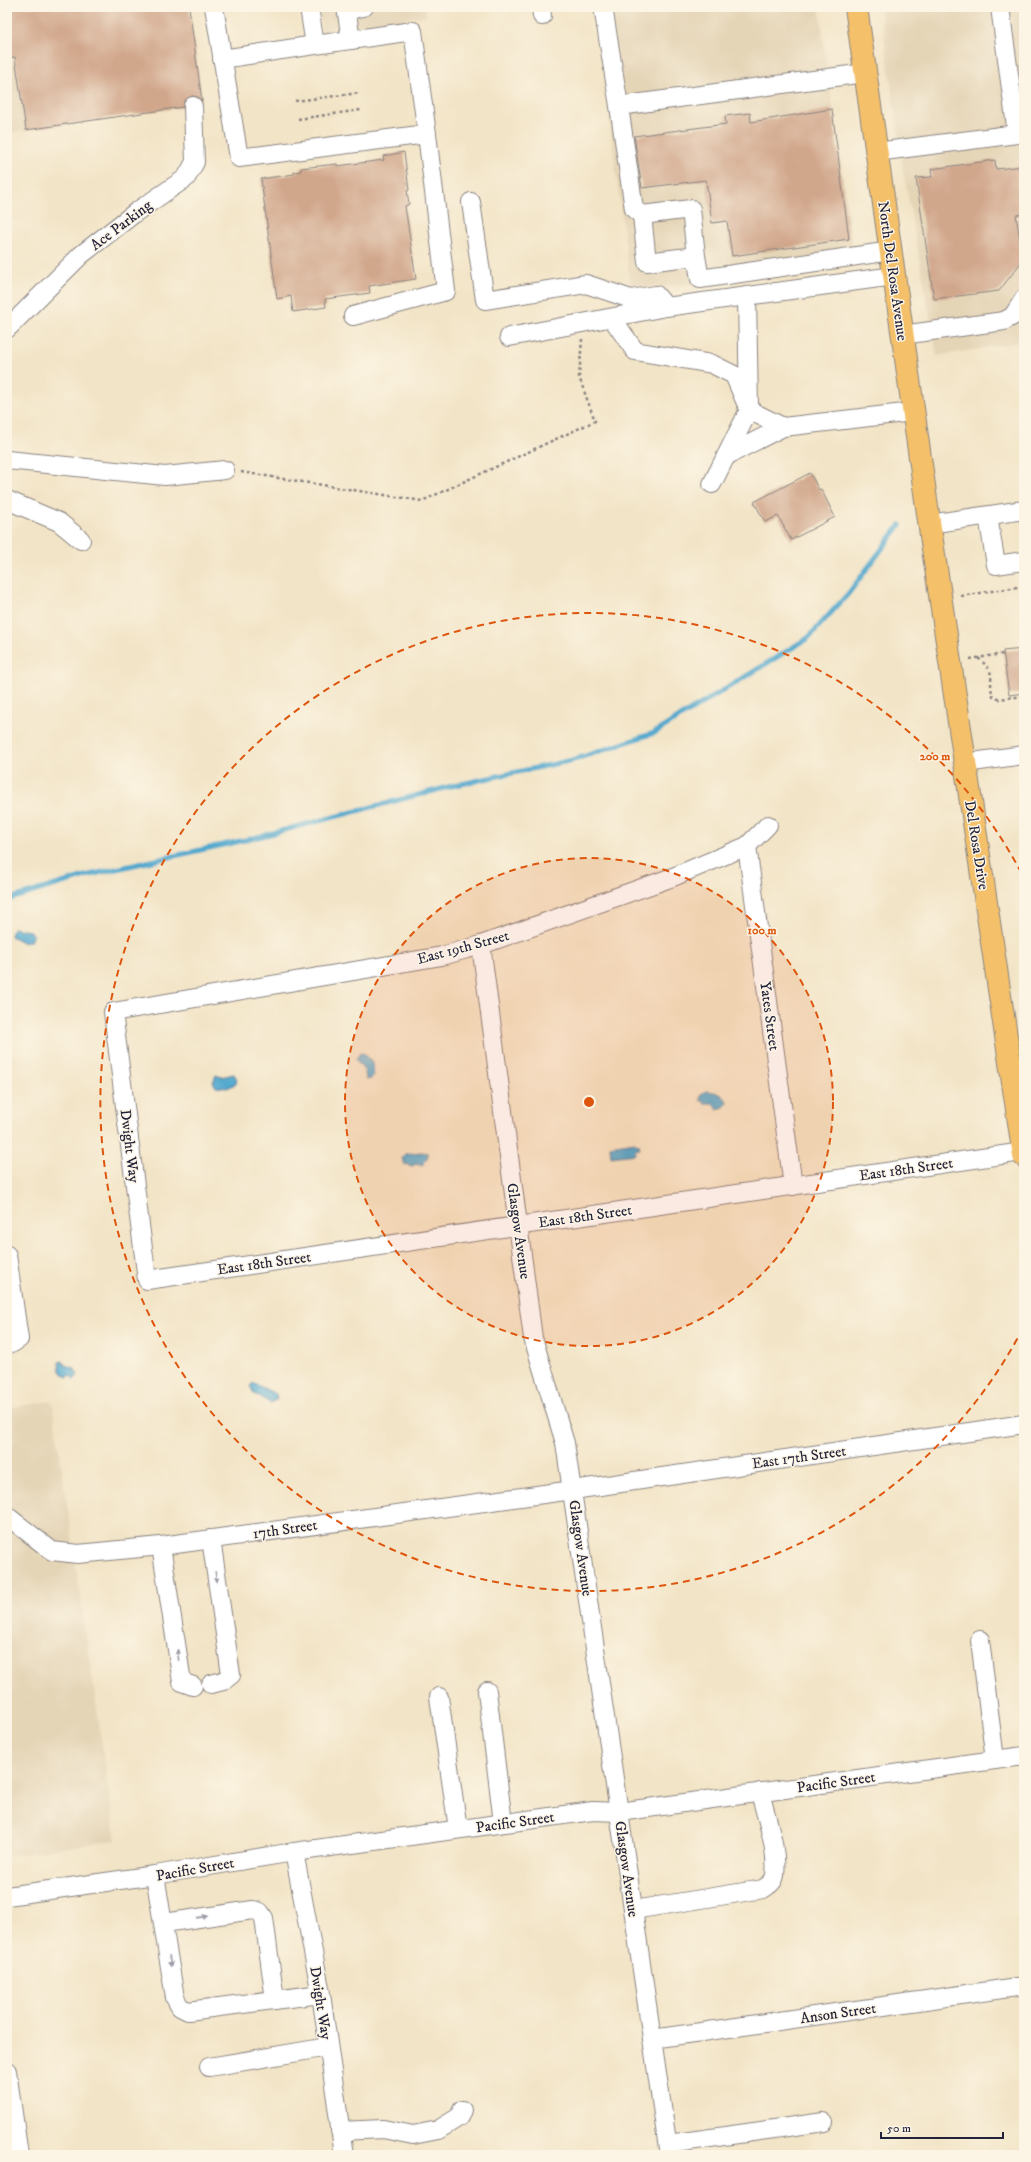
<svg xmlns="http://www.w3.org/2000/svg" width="1031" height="2162" viewBox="0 0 1031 2162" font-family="'IM FELL DW Pica',serif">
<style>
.built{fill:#e5d5b7}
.water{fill:#52a8ce;stroke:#3a6584}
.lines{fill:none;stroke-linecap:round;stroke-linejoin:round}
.stream{stroke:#52a8ce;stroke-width:5}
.building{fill:#d1a78c}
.minor-casing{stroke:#8a8380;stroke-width:20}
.major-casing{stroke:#8a8380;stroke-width:24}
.path{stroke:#8a8380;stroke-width:2.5;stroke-dasharray:3 3;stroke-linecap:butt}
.minor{stroke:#fff;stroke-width:18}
.major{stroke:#f4c16a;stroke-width:22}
.oneway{fill:#9c9ca7}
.ring{fill:none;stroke:#de560e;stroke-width:2;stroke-dasharray:7 5}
.labels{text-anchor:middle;stroke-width:3;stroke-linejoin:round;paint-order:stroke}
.street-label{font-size:15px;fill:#22223b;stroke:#fcf5e5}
.centre{fill:#de560e;stroke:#fcf5e5;stroke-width:2}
.ring-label{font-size:12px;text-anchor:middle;font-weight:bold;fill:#de560e;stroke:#fcf5e5;stroke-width:3;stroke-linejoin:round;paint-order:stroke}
</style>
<rect width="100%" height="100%" fill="#fcf5e5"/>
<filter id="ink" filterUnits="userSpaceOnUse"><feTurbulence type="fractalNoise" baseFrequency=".025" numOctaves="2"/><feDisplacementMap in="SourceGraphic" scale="8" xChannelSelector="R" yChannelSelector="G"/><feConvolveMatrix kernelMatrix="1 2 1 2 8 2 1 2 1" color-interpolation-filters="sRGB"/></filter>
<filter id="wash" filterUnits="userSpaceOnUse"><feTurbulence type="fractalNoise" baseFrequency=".012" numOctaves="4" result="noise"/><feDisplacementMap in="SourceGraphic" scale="16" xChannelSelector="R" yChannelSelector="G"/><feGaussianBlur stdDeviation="0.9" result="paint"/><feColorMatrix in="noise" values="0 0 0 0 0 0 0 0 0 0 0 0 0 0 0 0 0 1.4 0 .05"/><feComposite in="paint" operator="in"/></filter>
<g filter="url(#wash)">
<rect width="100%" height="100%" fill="#f2e4c6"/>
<g class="built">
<polygon points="7,7 26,130 7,133"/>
<polygon points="319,7 425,7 427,16 322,31"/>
<polygon points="610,7 819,7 855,264 685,285 631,289 609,118 625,116"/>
<polygon points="880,7 1024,7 1024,341 937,356 904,175"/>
<polygon points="52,1401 116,1840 7,1856 7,1408"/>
</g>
<g class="water">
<polygon points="13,928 30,931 33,936 30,941 24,943 11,936"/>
<path d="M360,1053l5,1c7,8 12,15 6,25l-5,1 -1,-8 -9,-13z"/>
<polygon points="234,1074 237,1079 236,1084 227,1088 216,1087 213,1082 216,1075 221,1077"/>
<path d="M706,1091c9,1 15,1 21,10l-3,6 -7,2 -5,-6h-7l-5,-3 1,-6z"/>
<polygon points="635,1142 636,1145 639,1144 640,1149 635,1150 635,1154 611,1157 610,1146"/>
<polygon points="421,1152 428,1153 428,1156 422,1166 416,1164 412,1166 404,1164 402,1158 405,1154"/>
<polygon points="63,1361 65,1365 74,1368 78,1375 74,1380 71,1376 66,1377 60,1371 59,1362"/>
<path d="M253,1383l23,11 1,5 -6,4c-7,-2 -10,-7 -17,-9l-4,-8z"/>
</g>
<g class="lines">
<polyline class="stream" points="7,900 85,876 254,838 452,786 573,760 654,733 808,638 848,594 900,525"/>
</g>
<g id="blocks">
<g class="building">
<polygon points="7,7 189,7 202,101 198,97 192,96 184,101 183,107 26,130 15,57 7,58"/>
<polygon points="832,109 849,239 732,256 727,221 712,223 706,180 642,188 634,136 726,124 725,116 750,113 751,122"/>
<polygon points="404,152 409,190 407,191 409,204 405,206 416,279 369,286 370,293 325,299 326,307 293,312 291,296 277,299 261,179 294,174 294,172 301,171 301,168 337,164 337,166 384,160 383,156"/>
<polygon points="995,160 996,169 1024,166 1024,214 1016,215 1023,260 999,291 934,299 916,178 932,177 931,169"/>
<polygon points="810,473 819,490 821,489 835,517 791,540 778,516 765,522 754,502"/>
<polygon points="1024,649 1024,693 1009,695 1003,651"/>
</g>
</g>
</g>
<g filter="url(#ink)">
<use href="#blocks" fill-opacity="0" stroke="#8a8380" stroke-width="1"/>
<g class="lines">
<defs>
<g id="minor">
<polyline points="214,7 239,158 427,134 413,31 315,45 309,7"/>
<polyline points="346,7 351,40"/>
<polyline points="541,7 542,16"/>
<polyline points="603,7 619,106 865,73"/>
<polyline points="347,10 364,7"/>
<polyline points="222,59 315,45"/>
<polyline points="619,106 634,209 642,215"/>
<polyline points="876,152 1017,134 1000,7"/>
<polyline points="471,202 485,300 586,284 631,299 656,295 666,307 894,276"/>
<polyline points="696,256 691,209 642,215 647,262 696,256 700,279 891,251"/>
<polyline points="353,316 446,291 427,134"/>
<polyline points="612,318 635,351 712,364 734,375 749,410 783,427"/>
<polyline points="7,329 81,255 136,212 186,178 195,162 193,106"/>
<polyline points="902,335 1004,321 1013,316 1024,299"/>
<polyline points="509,337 666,307"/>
<polyline points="726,456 783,427 913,412"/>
<polyline points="7,460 165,476 225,470"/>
<polyline points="712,484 749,410 747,296"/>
<polyline points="7,500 59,522 81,540"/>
<polyline points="988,516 996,565 1024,561"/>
<polyline points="929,524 1024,510"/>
<polyline points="965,763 1024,755"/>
<polyline points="768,825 747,846 673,877 481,945 442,956 113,1012 147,1280 1023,1152"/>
<polyline points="747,846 793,1186"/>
<polyline points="481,945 533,1338 565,1443 669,2155"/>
<polyline points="7,1255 19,1339 13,1343 7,1344"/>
<polyline points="7,1516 52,1551 78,1554 161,1546 573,1490 1024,1424"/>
<polyline points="161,1546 182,1682 193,1686"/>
<polyline points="980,1640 995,1760"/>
<polyline points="211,1684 223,1681 231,1675 211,1539"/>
<polyline points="487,1691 503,1823"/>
<polyline points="439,1697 458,1829"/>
<polyline points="294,1852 321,1994 344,2155"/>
<polyline points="155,1875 175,1998 180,2007 188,2011 321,1994"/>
<polyline points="7,1896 155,1875 294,1852 593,1811 619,1812 1024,1756"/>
<path d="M633,1910l130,-21c6,-4 11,-7 12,-14 3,-27 -9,-57 -15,-83"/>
<polyline points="164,1923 253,1910 260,1912 264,1918 275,2000"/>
<polyline points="652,2039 1024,1986"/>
<polyline points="209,2067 328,2047"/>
<polyline points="7,2071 19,2155"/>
<polyline points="340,2131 383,2129 413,2135 438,2130 459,2117 462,2110"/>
<polyline points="668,2144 824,2122"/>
</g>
<polyline id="major" points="856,7 931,535 1024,1156"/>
</defs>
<use href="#minor" class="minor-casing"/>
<use href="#major" class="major-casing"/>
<g class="path">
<polyline points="295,101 359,93"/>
<polyline points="298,119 361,110"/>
<polyline points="241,472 422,501 595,421 579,377 582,339"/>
<polyline points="961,596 1024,586"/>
<path d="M978,658c21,17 9,19 15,39l6,2 25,-3"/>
<polyline points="970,659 1003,654"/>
</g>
<use href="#minor" class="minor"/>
<use href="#major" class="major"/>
</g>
<defs><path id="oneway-solid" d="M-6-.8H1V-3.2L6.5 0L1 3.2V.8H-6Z"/></defs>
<g class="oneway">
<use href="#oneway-solid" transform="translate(216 1577) rotate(82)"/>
<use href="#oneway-solid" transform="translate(178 1655) rotate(-97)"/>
<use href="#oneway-solid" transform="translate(202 1917) rotate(-8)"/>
<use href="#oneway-solid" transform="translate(170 1961) rotate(82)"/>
</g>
</g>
<circle cx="589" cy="1102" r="244" fill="#de560e" fill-opacity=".12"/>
<g class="ring">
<circle cx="589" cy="1102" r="244"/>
<path d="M1023 1328A489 489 0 1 1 1023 876"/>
</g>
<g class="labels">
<g class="street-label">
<text transform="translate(121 225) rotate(-37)" y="5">Ace Parking</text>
<text transform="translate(893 271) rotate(82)" y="5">North Del Rosa Avenue</text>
<text transform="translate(977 845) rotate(81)" y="5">Del Rosa Drive</text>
<text transform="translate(463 947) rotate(-15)" y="5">East 19th Street</text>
<text transform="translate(770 1016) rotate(82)" y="5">Yates Street</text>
<text transform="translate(130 1146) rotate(83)" y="5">Dwight Way</text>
<text transform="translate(906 1169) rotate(-8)" y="5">East 18th Street</text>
<text transform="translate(585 1216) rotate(-8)" y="5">East 18th Street</text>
<text transform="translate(519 1231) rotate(82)" y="5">Glasgow Avenue</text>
<text transform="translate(264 1263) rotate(-8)" y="5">East 18th Street</text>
<text transform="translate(799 1457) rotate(-8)" y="5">East 17th Street</text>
<text transform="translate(285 1529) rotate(-8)" y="5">17th Street</text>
<text transform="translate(581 1548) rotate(82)" y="5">Glasgow Avenue</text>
<text transform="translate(836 1782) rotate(-8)" y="5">Pacific Street</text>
<text transform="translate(515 1822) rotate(-8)" y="5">Pacific Street</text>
<text transform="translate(195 1869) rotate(-10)" y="5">Pacific Street</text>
<text transform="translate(627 1869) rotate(82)" y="5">Glasgow Avenue</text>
<text transform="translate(321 2003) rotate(81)" y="5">Dwight Way</text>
<text transform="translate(838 2013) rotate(-8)" y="5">Anson Street</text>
</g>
</g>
<circle cx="589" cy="1102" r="6" class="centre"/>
<g class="ring-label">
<text x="935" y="760">200 m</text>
<text x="762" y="934">100 m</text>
</g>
<rect width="1031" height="2162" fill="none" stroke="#fcf5e5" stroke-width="24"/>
<path d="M881 2132v6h122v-6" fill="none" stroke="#22223b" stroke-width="2"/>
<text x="887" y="2132" font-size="12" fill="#22223b" stroke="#fcf5e5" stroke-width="3" paint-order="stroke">50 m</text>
</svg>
